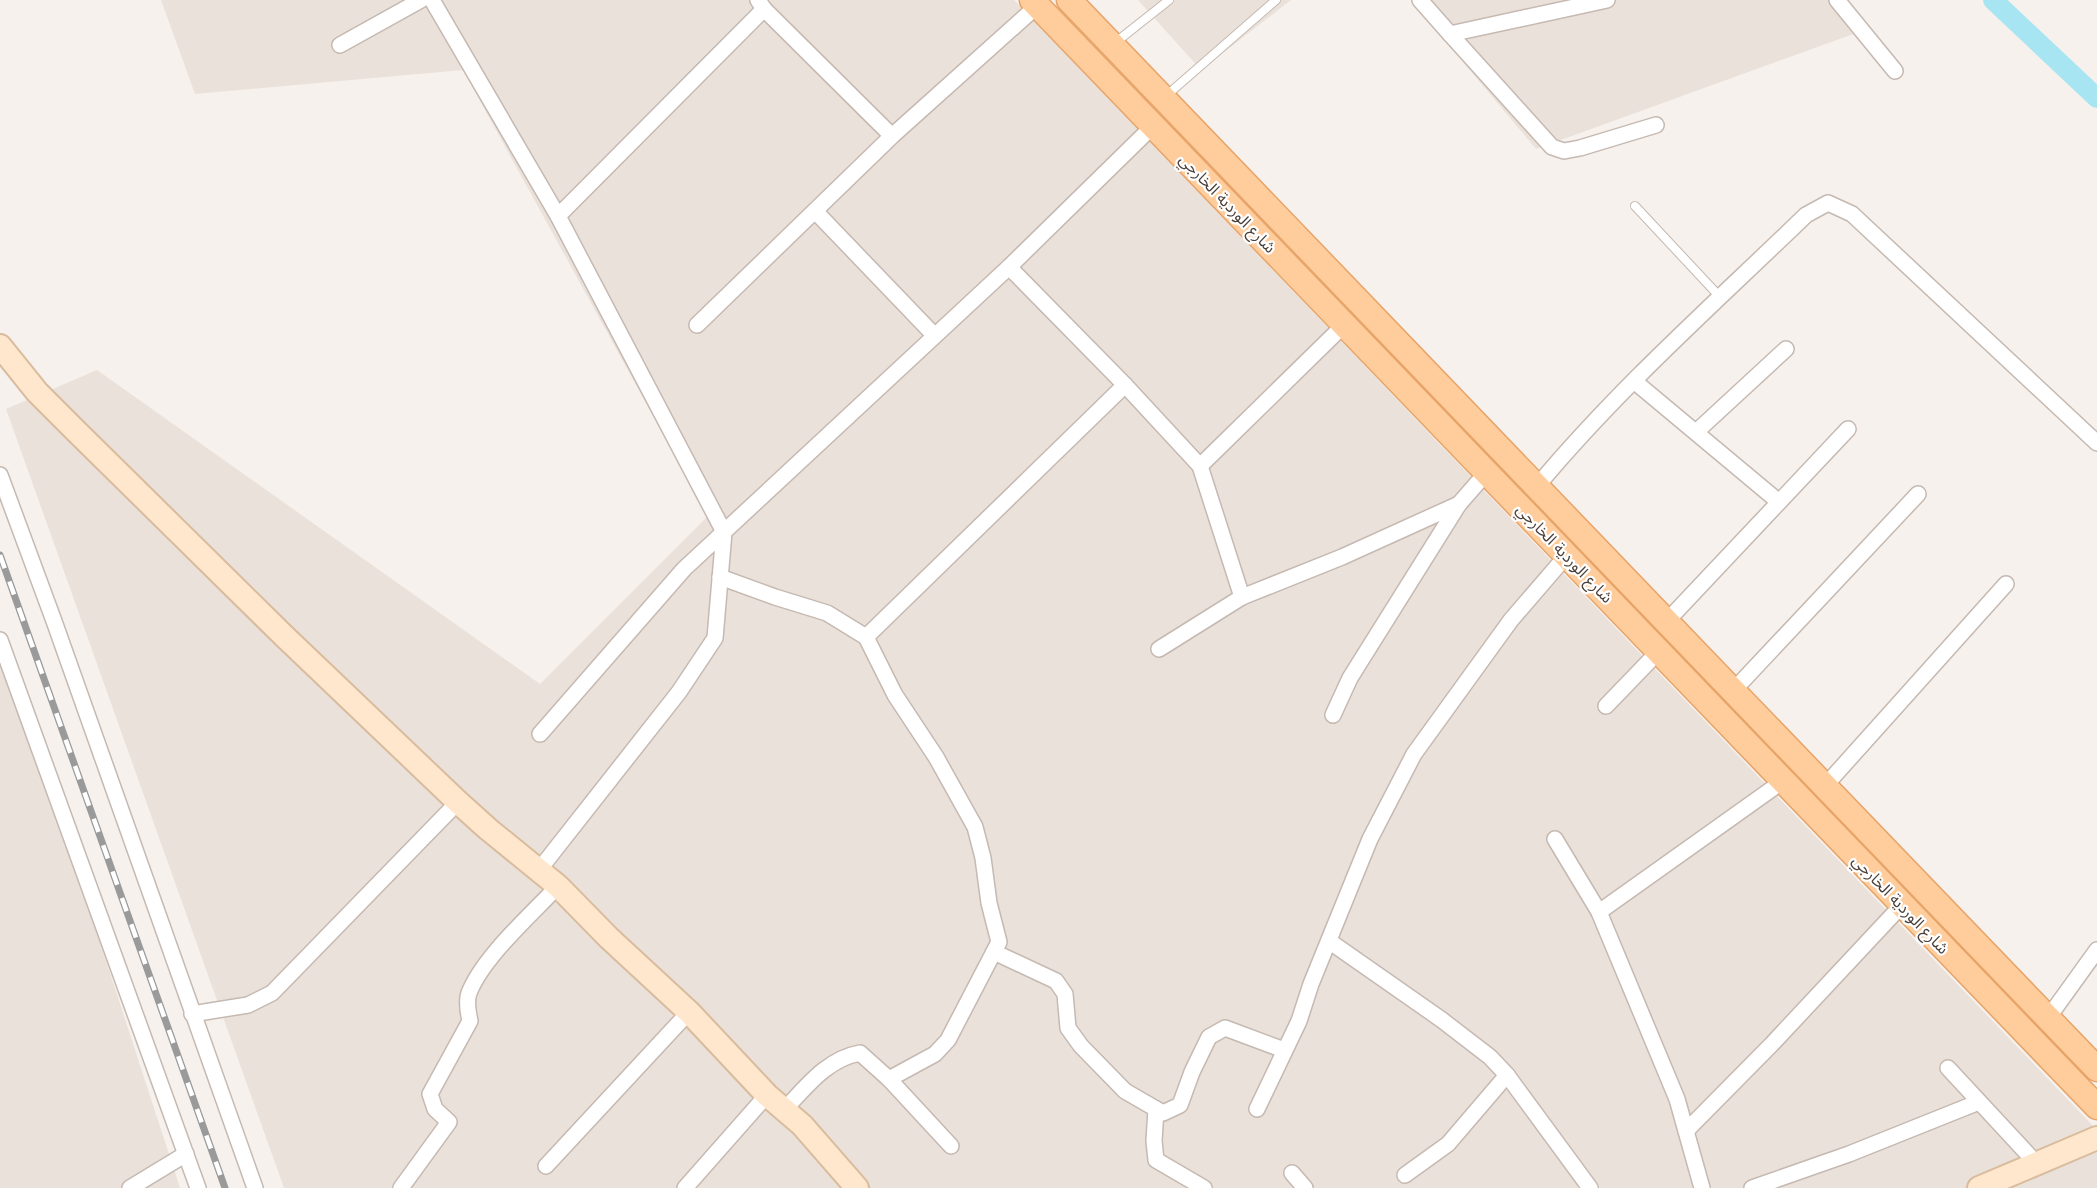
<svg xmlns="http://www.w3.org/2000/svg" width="2097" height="1188" viewBox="0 0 2097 1188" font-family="Inter,'Noto Sans Arabic',sans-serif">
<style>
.residential{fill:#eae1da}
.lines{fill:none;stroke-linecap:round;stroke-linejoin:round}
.canal{stroke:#a8e5f2;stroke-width:20}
.lane-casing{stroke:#c5b9b1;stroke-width:10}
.street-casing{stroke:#c5b9b1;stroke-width:18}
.secondary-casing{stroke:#d9bb9d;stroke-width:26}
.primary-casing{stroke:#e7a469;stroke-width:27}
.lane{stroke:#fff;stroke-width:8}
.street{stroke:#fff;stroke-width:15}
.secondary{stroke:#ffe7cd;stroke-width:22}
.primary{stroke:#ffcc9c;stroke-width:24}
.rail-casing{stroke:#9a9a9a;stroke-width:7}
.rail{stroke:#fff;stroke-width:4.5;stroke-dasharray:14;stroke-linecap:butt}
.labels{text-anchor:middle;stroke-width:4.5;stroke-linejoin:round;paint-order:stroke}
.street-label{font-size:16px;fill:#4b4039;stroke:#fff}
</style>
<rect width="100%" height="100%" fill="#f6f1ec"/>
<g class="residential">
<polygon points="161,0 1014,0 2097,1130 2097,1188 284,1188 6,409 97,370 540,684 708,516 463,70 195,94"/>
<polygon points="1138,0 1291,0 1201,70"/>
<polygon points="1411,0 1844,0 1870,28 1536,149"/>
<polygon points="0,635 180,1188 0,1188"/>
</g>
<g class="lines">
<polyline class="canal" points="1993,0 2097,98"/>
<defs>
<g id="lane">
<polyline points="1116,42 1169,0"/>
<polyline points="1167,95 1276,0"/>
<polyline points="1635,206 1720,297"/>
</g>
<g id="street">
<polyline points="432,0 558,216 724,532 715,638 679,692 539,870"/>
<polyline points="758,0 764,9 892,136"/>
<polyline points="1420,0 1450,34 1607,0"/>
<polyline points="1837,0 1895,71"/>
<polyline points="1450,34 1552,147 1564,151 1580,148 1656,125"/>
<polyline points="340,45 421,0"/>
<polyline points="815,211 934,335"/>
<polyline points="558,216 764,9"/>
<polyline points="1009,267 1125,385 1200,466 1242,597"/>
<polyline points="697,325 892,136 1037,6"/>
<polyline points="1634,381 1779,502"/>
<polyline points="1696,432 1786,349"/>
<polyline points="1200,466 1345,324"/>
<polyline points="0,475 54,621 255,1188"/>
<path d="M1538,485c81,-97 177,-182 268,-270l22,-12 24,11 245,229"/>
<polyline points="720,577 775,597 827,613 866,637 895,695 936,757 975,827 983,858 989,903 999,942 948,1040 935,1054 889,1079"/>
<polyline points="1667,621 1848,429"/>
<polyline points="866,637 1125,385"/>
<polyline points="0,640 198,1188"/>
<polyline points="1159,649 1242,597 1342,557 1459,504"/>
<polyline points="1733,691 1918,494"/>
<polyline points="1606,706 1659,651"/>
<polyline points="1333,715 1350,678 1459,504 1487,472"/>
<polyline points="540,734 684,569 1009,267 1153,126"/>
<polyline points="1824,787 2006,584"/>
<polyline points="1555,839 1599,912 1677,1099 1702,1188"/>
<polyline points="1599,912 1783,781"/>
<polyline points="1329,941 1442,1020 1490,1057 1507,1075 1590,1188"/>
<polyline points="994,952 1056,981 1065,994 1068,1028 1081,1046 1125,1091 1163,1113 1180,1105 1192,1072 1209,1037 1225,1028 1284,1050"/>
<polyline points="192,1014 248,1005 272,993 458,802"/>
<polyline points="2048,1018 2097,950"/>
<polyline points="1948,1068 2036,1163"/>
<path d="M785,1109c22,-23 42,-50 75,-56l29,26 62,67"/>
<polyline points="1156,1109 1154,1141 1156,1160 1204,1188"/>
<polyline points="1257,1109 1299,1021 1311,984 1370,839 1414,754 1511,620 1567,555"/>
<polyline points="1686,1131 1772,1044 1902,905"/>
<polyline points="546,1166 689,1012"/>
<polyline points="1292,1173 1305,1188"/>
<polyline points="1405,1175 1448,1144 1507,1075"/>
<polyline points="130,1188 186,1154"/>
<path d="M401,1188l48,-66 -14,-13 -5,-15 40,-73c-2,-9 -4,-20 -1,-28 14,-36 62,-78 89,-107"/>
<polyline points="685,1188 767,1095"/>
<polyline points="1752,1188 1849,1154 1979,1102"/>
</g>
<g id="secondary">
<polyline points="0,346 37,392 77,432 283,635 458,802 488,829 558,886 609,938 689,1012 767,1095 802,1125 857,1188"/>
<polyline points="1979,1188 2097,1138"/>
</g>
<g id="primary">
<polyline points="1032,0 2097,1107"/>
<path d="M1069,0c344,354 684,714 1028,1069"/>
</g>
</defs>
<use href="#lane" class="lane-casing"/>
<use href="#street" class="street-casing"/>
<use href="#secondary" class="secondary-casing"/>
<use href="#primary" class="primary-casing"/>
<use href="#lane" class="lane"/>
<use href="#street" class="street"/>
<use href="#secondary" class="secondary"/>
<use href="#primary" class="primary"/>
<defs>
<polyline id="rail" points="0,555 225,1188"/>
</defs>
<use href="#rail" class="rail-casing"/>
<use href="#rail" class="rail"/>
</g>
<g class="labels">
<g class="street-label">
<text transform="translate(1228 203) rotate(46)" y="6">شارع الوردية الخارجي</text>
<text transform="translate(1565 553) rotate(46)" y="6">شارع الوردية الخارجي</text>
<text transform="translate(1901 904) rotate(46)" y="6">شارع الوردية الخارجي</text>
</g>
</g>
</svg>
